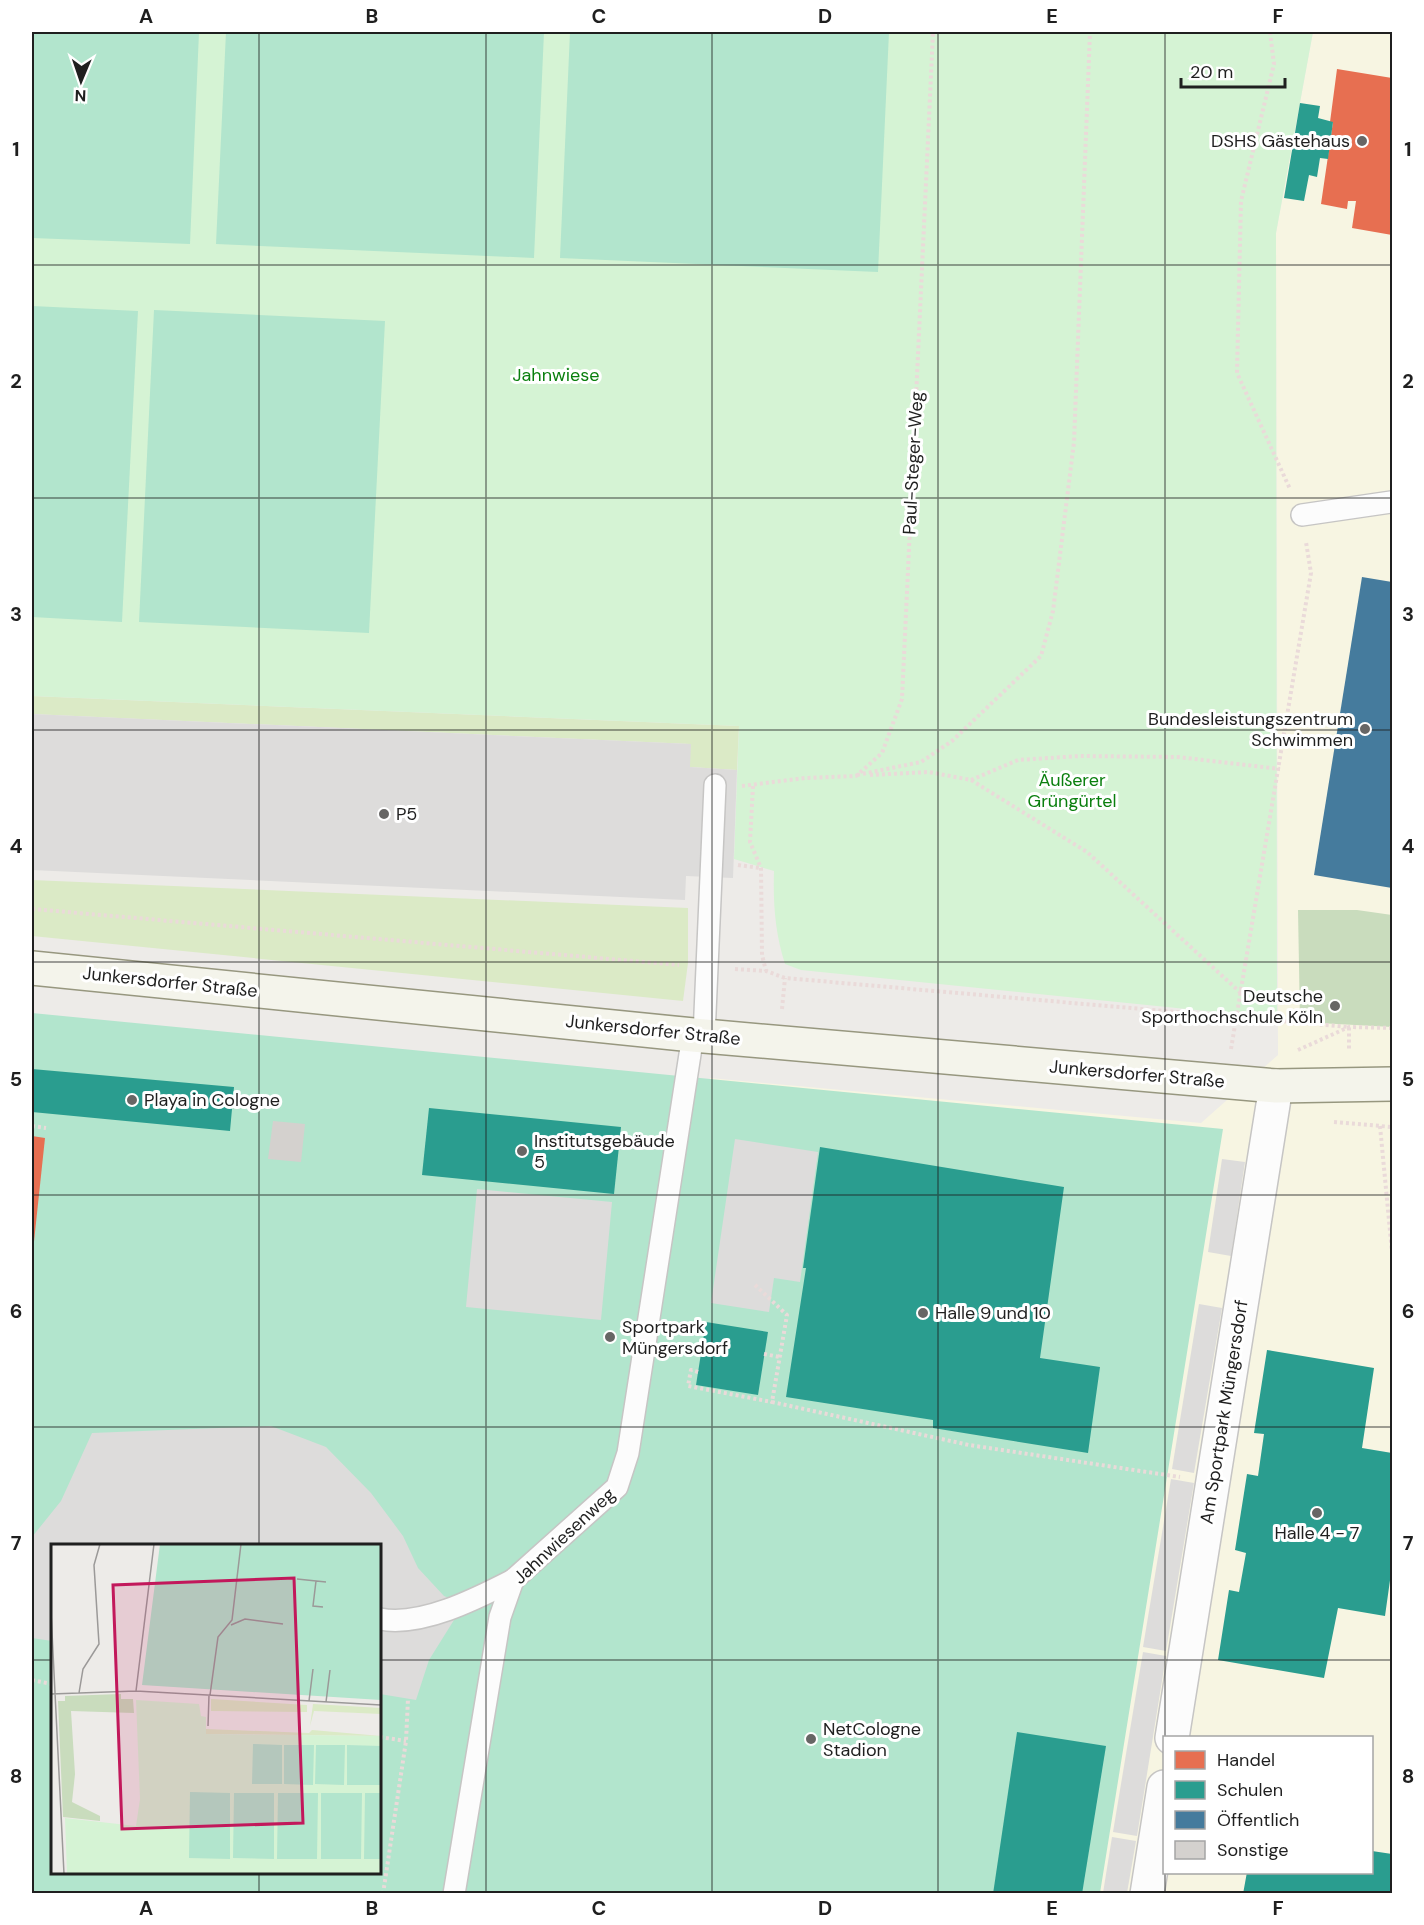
<svg xmlns="http://www.w3.org/2000/svg" width="1424" height="1925" viewBox="0 0 1424 1925" font-family="'DM Sans',sans-serif">
<style>
.education{fill:#f7f5e2;fill-rule:evenodd}
.grass{fill:#dbeac6}
.forest{fill:#c9dcbd}
.park{fill:#d5f3d4}
.pitch{fill:#b2e5cd;fill-rule:evenodd}
.parking{fill:#dddcdb}
.shops{fill:#e76f51}
.schools{fill:#2a9d8f}
.public{fill:#457b9d}
.building{fill:#d4d1ce}
.lines{fill:none;stroke-linecap:round;stroke-linejoin:round}
.lane-casing{stroke:#c6c5c4;stroke-width:24}
.street-casing{stroke:#c6c5c4;stroke-width:36}
.secondary-casing{stroke:#97977f;stroke-width:36}
.path{stroke:#eadad9;stroke-width:4;stroke-dasharray:3 3;stroke-linecap:butt}
.lane{stroke:#fcfcfc;stroke-width:21}
.street{stroke:#fcfcfc;stroke-width:33}
.secondary{stroke:#f4f4eb;stroke-width:33}
.grid{fill:none;stroke:#1f1f1f;stroke-width:1.5;stroke-opacity:0.55}
.poi-dot{fill:#676665;stroke:#fff;stroke-width:2}
.labels{text-anchor:middle;stroke-width:6;stroke-linejoin:round;paint-order:stroke}
.poi-label{font-size:18px;fill:#1f1f1f;stroke:#fff;text-anchor:start}
.park-label{font-size:18px;fill:#0a7f0e;stroke:#fff}
.street-label{font-size:18px;fill:#1f1f1f;stroke:#fff}
.inset-road{fill:none;stroke:#9b9998;stroke-width:1.5}
.view{fill:#c2185b;fill-opacity:0.15;stroke:#c2185b;stroke-width:3}
.inset-edge{fill:none;stroke:#1f1f1f;stroke-width:3}
.neatline{fill:none;stroke:#1f1f1f;stroke-width:2}
.grid-label{font-size:20px;text-anchor:middle;font-weight:bold;fill:#1f1f1f}
</style>
<rect width="100%" height="100%" fill="#edebe8"/>
<path class="education" d="M1313,32h79v1861l-919,1 163,-496 74,-320 491,45 77,-68 -2,-822zM1164,1738h208v134h-208z"/>
<g class="grass">
<polygon points="32,696 739,726 737,770 690,767 690,744 32,714"/>
<polygon points="32,880 688,908 688,963 683,1001 32,936"/>
</g>
<polygon class="forest" points="1298,910 1357,910 1392,915 1392,1027 1300,1022"/>
<path class="park" d="M32,32h1281l-37,201 1,782 -51,-2 -425,-43 -16,-6c-10,-32 -12,-60 -11,-93l-40,-12 5,-133 -707,-30z"/>
<g class="pitch">
<polygon points="32,32 199,32 190,244 32,238"/>
<polygon points="226,32 544,32 534,258 216,244"/>
<polygon points="570,32 889,32 878,272 560,258"/>
<polygon points="32,306 138,311 122,622 32,617"/>
<polygon points="154,310 385,321 369,633 139,622"/>
<path d="M32,1013l1191,116 -123,764h-1068zM52,1546h328v326h-328z"/>
</g>
<g class="parking">
<polygon points="32,714 691,744 690,767 737,770 733,878 686,876 685,900 32,870"/>
<polygon points="735,1139 818,1152 800,1282 774,1278 769,1312 711,1303"/>
<polygon points="1222,1159 1245,1162 1231,1256 1208,1252"/>
<polygon points="477,1189 612,1202 601,1320 466,1307"/>
<polygon points="1199,1304 1222,1308 1194,1473 1172,1469"/>
<polygon points="271,1426 326,1447 371,1493 403,1536 418,1568 444,1596 464,1604 429,1660 416,1700 380,1694 380,1546 52,1546 52,1641 32,1638 32,1537 61,1501 92,1433"/>
<polygon points="1171,1479 1194,1483 1166,1651 1143,1647"/>
<polygon points="1143,1652 1166,1656 1137,1836 1113,1832"/>
<polygon points="1112,1837 1136,1841 1127,1893 1103,1893"/>
</g>
<g class="shops">
<polygon points="1337,69 1392,78 1392,235 1352,228 1356,201 1348,201 1347,209 1321,204 1333,122 1330,122"/>
<polygon points="32,1136 45,1138 33,1251 32,1251"/>
</g>
<g class="schools">
<polygon points="1300,103 1320,106 1318,118 1333,122 1328,159 1320,158 1317,177 1309,175 1304,201 1284,198"/>
<polygon points="32,1069 234,1087 230,1131 32,1112"/>
<polygon points="429,1108 621,1127 614,1194 422,1175"/>
<polygon points="820,1147 1064,1187 1040,1358 1100,1367 1088,1453 933,1428 933,1420 786,1397 806,1268 803,1268"/>
<polygon points="706,1322 768,1332 758,1395 696,1385"/>
<polygon points="1267,1350 1374,1368 1362,1448 1392,1453 1392,1566 1385,1616 1338,1608 1324,1678 1218,1660 1229,1590 1239,1592 1246,1553 1235,1550 1247,1474 1258,1476 1264,1434 1254,1433"/>
<polygon points="1017,1732 1106,1746 1082,1894 993,1894"/>
<polygon points="1372,1851 1392,1854 1392,1894 1243,1894 1247,1872 1372,1872"/>
</g>
<polygon class="public" points="1362,577 1392,582 1392,888 1314,875"/>
<polygon class="building" points="273,1121 305,1124 301,1162 268,1159"/>
<g class="lines">
<defs>
<g id="lane">
<polyline points="1302,515 1391,502"/>
<polyline points="704,1036 715,785"/>
<path d="M380,1619c41,8 96,-20 133,-39"/>
<polyline points="454,1894 500,1617 513,1580 617,1487 628,1453 693,1035"/>
</g>
<g id="street">
<polyline points="1172,1738 1276,1086"/>
<polyline points="1147,1894 1164,1787"/>
</g>
<polyline id="secondary" points="32,968 693,1035 1276,1086 1392,1084"/>
</defs>
<use href="#lane" class="lane-casing"/>
<use href="#street" class="street-casing"/>
<use href="#secondary" class="secondary-casing"/>
<g class="path">
<polyline points="1270,32 1274,64 1241,201 1237,373 1290,489"/>
<polyline points="857,775 921,762 952,741 1041,656 1053,611 1074,442 1090,32"/>
<polyline points="870,775 929,772 971,780 1087,852 1242,994"/>
<polyline points="971,780 1018,760 1080,756 1178,757 1280,769"/>
<polyline points="742,786 805,778 856,776 882,753 902,699 933,32"/>
<polyline points="753,786 750,842 761,868 762,955 766,971"/>
<polyline points="738,865 760,868"/>
<polyline points="32,909 679,965"/>
<polyline points="735,969 766,971 785,978 1349,1027 1349,1050"/>
<polyline points="782,1009 785,978"/>
<polyline points="1231,1049 1311,573 1306,542"/>
<polyline points="1298,1050 1349,1027 1392,1028"/>
<polyline points="1334,1122 1392,1127"/>
<polyline points="32,1126 46,1128"/>
<polyline points="1380,1126 1392,1252"/>
<polyline points="755,1285 787,1315 772,1402 969,1445 1180,1477"/>
<polyline points="764,1354 780,1357"/>
<polyline points="698,1372 691,1370 688,1386 772,1402"/>
<polyline points="32,1680 52,1684"/>
<polyline points="380,1737 406,1741"/>
<polyline points="383,1894 406,1741 408,1699"/>
</g>
<use href="#lane" class="lane"/>
<use href="#street" class="street"/>
<use href="#secondary" class="secondary"/>
</g>
<path class="grid" d="M259,32v1514M486,32v1862M712,32v1862M938,32v1862M1165,32v1706M32,265h1360M32,498h1360M32,730h1360M32,962h1360M32,1195h1360M32,1427h1360M32,1660h20M380,1660h1012M259,1872v22M1165,1872v22"/>
<g class="poi-dot">
<circle cx="1362" cy="141" r="6"/>
<circle cx="1365" cy="729" r="6"/>
<circle cx="384" cy="814" r="6"/>
<circle cx="1335" cy="1006" r="6"/>
<circle cx="132" cy="1100" r="6"/>
<circle cx="522" cy="1151" r="6"/>
<circle cx="923" cy="1313" r="6"/>
<circle cx="610" cy="1337" r="6"/>
<circle cx="1317" cy="1513" r="6"/>
<circle cx="811" cy="1739" r="6"/>
</g>
<g class="labels">
<g class="poi-label">
<text x="1350" y="147" text-anchor="end">DSHS Gästehaus</text>
<text x="1353" y="725" text-anchor="end">Bundesleistungszentrum<tspan x="1353" dy="21">Schwimmen</tspan></text>
<text x="396" y="820">P5</text>
<text x="1323" y="1002" text-anchor="end">Deutsche<tspan x="1323" dy="21">Sporthochschule Köln</tspan></text>
<text x="144" y="1106">Playa in Cologne</text>
<text x="534" y="1147">Institutsgebäude<tspan x="534" dy="21">5</tspan></text>
<text x="935" y="1319">Halle 9 und 10</text>
<text x="622" y="1333">Sportpark<tspan x="622" dy="21">Müngersdorf</tspan></text>
<text x="1317" y="1539" text-anchor="middle">Halle 4 - 7</text>
<text x="823" y="1735">NetCologne<tspan x="823" dy="21">Stadion</tspan></text>
</g>
<g class="park-label">
<text x="556" y="381">Jahnwiese</text>
<text x="1072" y="786">Äußerer<tspan x="1072" dy="21">Grüngürtel</tspan></text>
</g>
<g class="street-label">
<text transform="translate(913 463) rotate(-87)" y="6">Paul-Steger-Weg</text>
<text transform="translate(170 982) rotate(6)" y="6">Junkersdorfer Straße</text>
<text transform="translate(653 1030) rotate(6)" y="6">Junkersdorfer Straße</text>
<text transform="translate(1137 1074) rotate(5)" y="6">Junkersdorfer Straße</text>
<text transform="translate(1224 1412) rotate(-81)" y="6">Am Sportpark Müngersdorf</text>
<text transform="translate(564 1536) rotate(-43)" y="6">Jahnwiesenweg</text>
</g>
</g>
<g transform="translate(51 1544)">
<rect width="330" height="330" fill="#edebe8"/>
<path d="M160,155l96,6v7l-96,-1zM262,160l68,4v6l-67,-3 -4,15zM155,185l103,4 3,-3 69,6 -175,-2z" fill="#dbeac6"/>
<path d="M70,150v5h12l1,14 -63,-2 4,63 -3,28 28,14v5l-37,-4 -5,-116h7v-5z" fill="#c9dcbd"/>
<path d="M85,156l63,4 2,12 5,1v17l175,2v138h-314l-2,-56 71,8 4,-27z" fill="#d5f3d4"/>
<path d="M109,0h221v156l-239,-15zM202,200l29,1v39h-30zM233,201h30l-1,40 -29,-1zM265,201h29l-1,40 -29,-1zM296,201l34,1v39h-34zM139,248l40,1v66l-41,-1zM183,249h40v66l-41,-1zM227,249h40l-1,66h-40zM270,249h41l-1,66h-40zM314,249h16v66h-17z" fill="#b2e5cd"/>
<path class="inset-road" d="M246,35l29,3M265,37l-3,25 10,1M0,68l13,262M180,81l14,-6 38,5M85,147l18,-147M28,149l4,-24 16,-25 -5,-79 6,-21M0,150l85,-3 245,14M159,151l8,-58 14,-17 9,-76M258,157l4,-32M275,158l4,-32M157,182l1,-31"/>
<path class="view" d="M243,34l9,245 -181,6 -9,-244z"/>
<rect width="330" height="330" class="inset-edge"/>
</g>
<rect width="1424" height="1925" fill="none" stroke="#ffffff" stroke-width="66"/>
<rect x="1163" y="1736" width="210" height="138" fill="#ffffff" stroke="#a5a5a5" stroke-width="1.5"/>
<rect x="1175" y="1751" width="30" height="18" fill="#e76f51" stroke="#a5a5a5" stroke-width="1.5"/>
<text x="1217" y="1766" font-size="18" fill="#1f1f1f">Handel</text>
<rect x="1175" y="1781" width="30" height="18" fill="#2a9d8f" stroke="#a5a5a5" stroke-width="1.5"/>
<text x="1217" y="1796" font-size="18" fill="#1f1f1f">Schulen</text>
<rect x="1175" y="1811" width="30" height="18" fill="#457b9d" stroke="#a5a5a5" stroke-width="1.5"/>
<text x="1217" y="1826" font-size="18" fill="#1f1f1f">Öffentlich</text>
<rect x="1175" y="1841" width="30" height="18" fill="#d4d1ce" stroke="#a5a5a5" stroke-width="1.5"/>
<text x="1217" y="1856" font-size="18" fill="#1f1f1f">Sonstige</text>
<g transform="translate(81 81) rotate(182)" stroke="#ffffff" stroke-width="4.5" paint-order="stroke">
<path d="M0-4.5L10 22L0 15L-10 22Z" fill="#1f1f1f"/>
<text y="-9" font-size="16" font-weight="bold" text-anchor="middle" fill="#1f1f1f">N</text>
</g>
<path d="M1181 78v9h104v-9" fill="none" stroke="#1f1f1f" stroke-width="3"/>
<text x="1190" y="78" font-size="18" fill="#1f1f1f" stroke="#ffffff" stroke-width="4.5" paint-order="stroke">20 m</text>
<rect x="33" y="33" width="1358" height="1859" class="neatline"/>
<g class="grid-label">
<text x="146" y="23">A</text>
<text x="372" y="23">B</text>
<text x="599" y="23">C</text>
<text x="825" y="23">D</text>
<text x="1052" y="23">E</text>
<text x="1278" y="23">F</text>
<text x="16" y="156">1</text>
<text x="1408" y="156">1</text>
<text x="16" y="388">2</text>
<text x="1408" y="388">2</text>
<text x="16" y="621">3</text>
<text x="1408" y="621">3</text>
<text x="16" y="853">4</text>
<text x="1408" y="853">4</text>
<text x="16" y="1086">5</text>
<text x="1408" y="1086">5</text>
<text x="16" y="1318">6</text>
<text x="1408" y="1318">6</text>
<text x="16" y="1550">7</text>
<text x="1408" y="1550">7</text>
<text x="16" y="1783">8</text>
<text x="1408" y="1783">8</text>
<text x="146" y="1915">A</text>
<text x="372" y="1915">B</text>
<text x="599" y="1915">C</text>
<text x="825" y="1915">D</text>
<text x="1052" y="1915">E</text>
<text x="1278" y="1915">F</text>
</g>
</svg>
